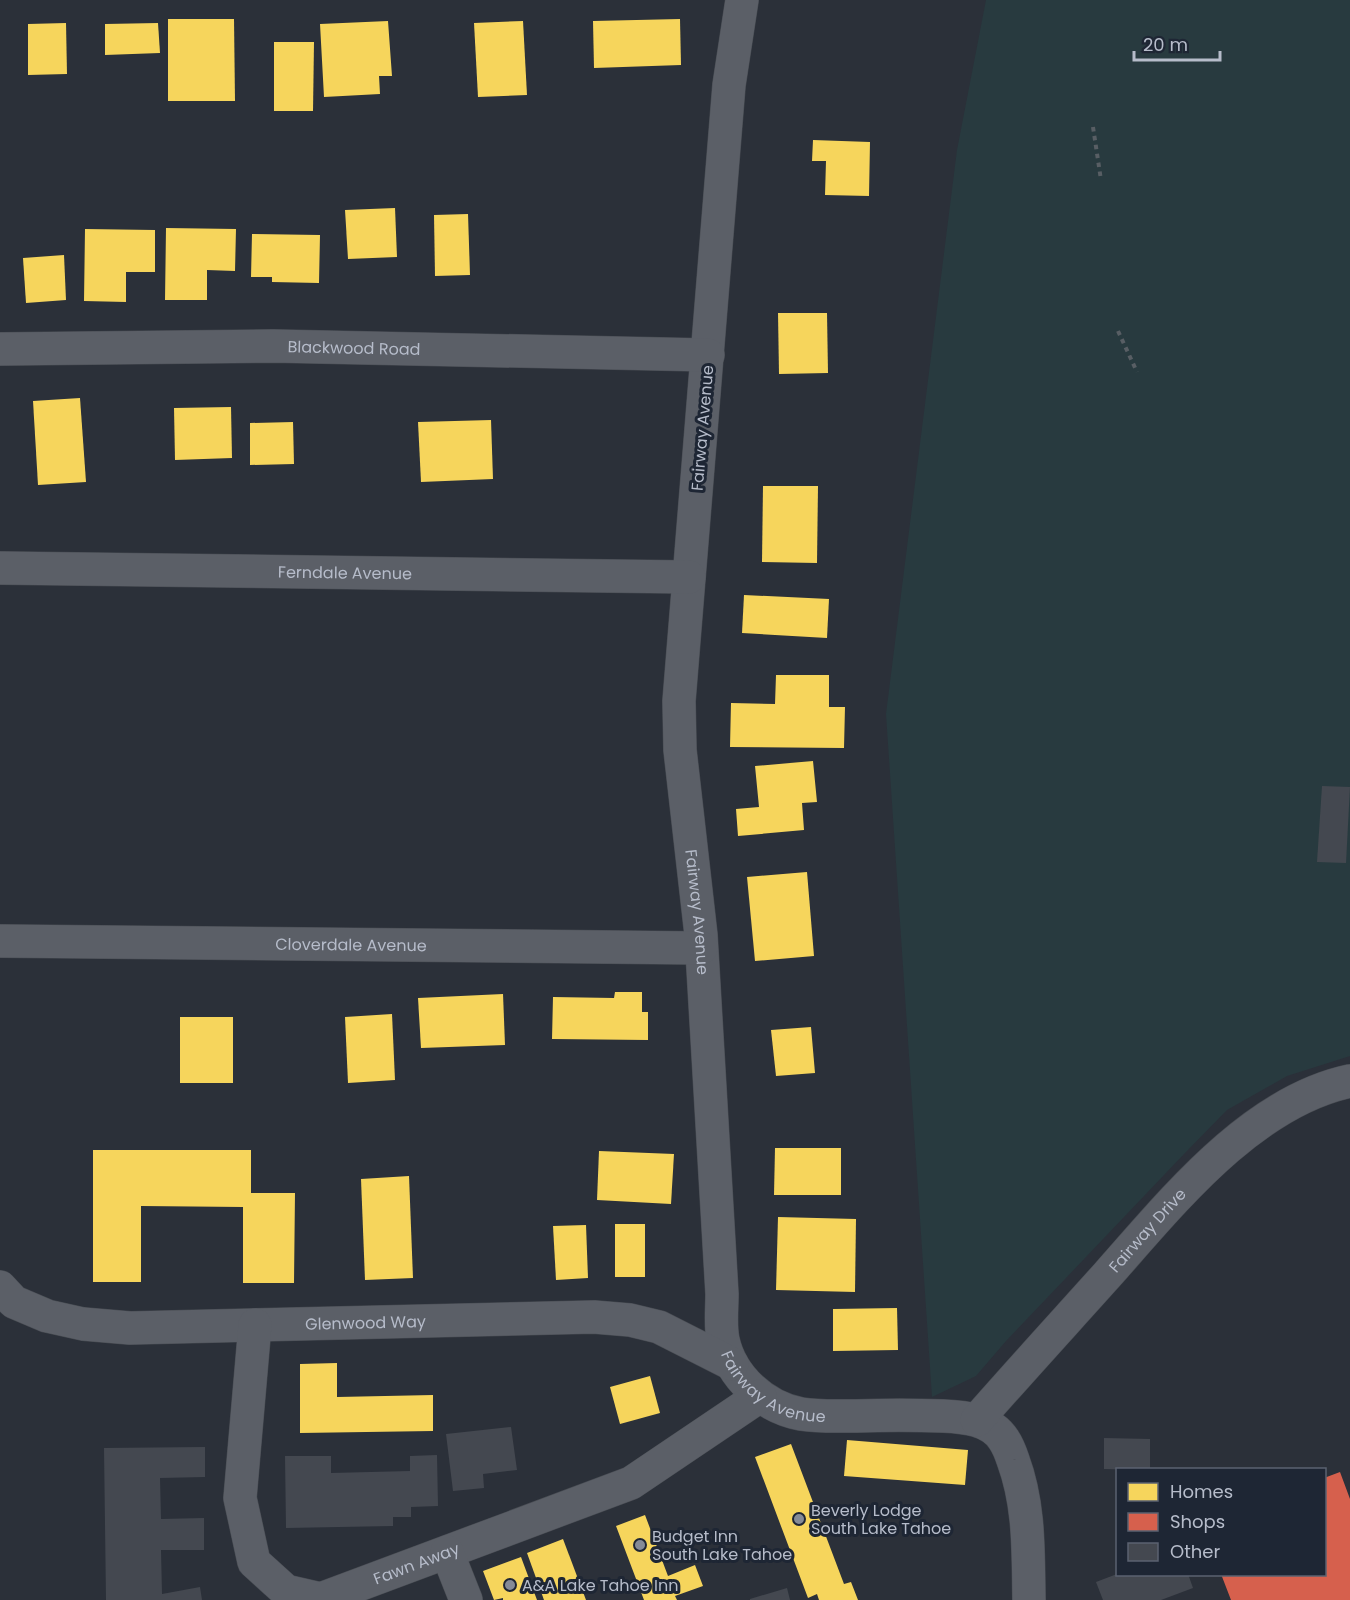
<svg xmlns="http://www.w3.org/2000/svg" width="1350" height="1600" viewBox="0 0 1350 1600" font-family="Poppins,sans-serif">
<style>
.green{fill:#283a3f}
.homes{fill:#f6d55c}
.shops{fill:#d6604d}
.building{fill:#444850}
.lines{fill:none;stroke-linecap:round;stroke-linejoin:round}
.minor-casing{stroke:#474b52;stroke-width:34}
.path{stroke:#585e64;stroke-width:4;stroke-dasharray:4.5 4.5;stroke-linecap:butt}
.minor{stroke:#5b5f67;stroke-width:33}
.poi-dot{fill:#858b97;stroke:#1e2634;stroke-width:2}
.labels{text-anchor:middle;stroke-width:6;stroke-linejoin:round;paint-order:stroke}
.street-label{font-size:16px;fill:#b6bcca;stroke:#1e2634}
.poi-label{font-size:16px;fill:#b6bcca;stroke:#1e2634;text-anchor:start}
</style>
<rect width="100%" height="100%" fill="#2b3039"/>
<polygon class="green" points="986,0 1350,0 1350,1056 1287,1076 1227,1110 1184,1154 1006,1341 976,1376 932,1397 886,714 957,150"/>
<g class="homes">
<polygon points="168,19 234,19 235,101 168,101"/>
<polygon points="680,19 681,65 594,68 593,21"/>
<polygon points="388,21 392,76 379,76 380,94 324,97 320,24"/>
<polygon points="523,21 527,95 478,97 474,23"/>
<polygon points="66,23 67,74 28,75 28,24"/>
<polygon points="158,23 160,53 105,55 105,24"/>
<polygon points="274,42 314,42 313,111 274,111"/>
<polygon points="813,140 870,142 869,196 825,195 826,161 812,161"/>
<polygon points="395,208 397,257 348,259 345,210"/>
<polygon points="468,214 470,275 435,276 434,215"/>
<polygon points="166,228 236,229 235,271 207,270 207,300 165,300"/>
<polygon points="85,229 155,230 155,272 126,272 126,302 84,301"/>
<polygon points="252,234 320,235 319,283 272,282 272,277 251,277"/>
<polygon points="64,255 66,300 26,303 23,258"/>
<polygon points="778,313 827,313 828,373 779,374"/>
<polygon points="80,398 86,482 38,485 33,401"/>
<polygon points="231,407 232,458 175,460 174,408"/>
<polygon points="491,420 493,479 421,482 418,422"/>
<polygon points="293,422 294,464 250,465 250,423"/>
<polygon points="763,486 818,486 817,563 762,562"/>
<polygon points="744,595 829,599 827,638 742,633"/>
<polygon points="776,675 829,675 829,707 845,707 844,748 730,747 731,703 775,704"/>
<polygon points="813,761 817,802 802,803 804,830 738,836 736,809 759,807 755,766"/>
<polygon points="807,872 814,956 755,961 747,877"/>
<polygon points="615,992 642,992 642,1012 648,1012 648,1040 552,1039 553,997 614,998"/>
<polygon points="503,994 505,1045 421,1048 418,998"/>
<polygon points="392,1014 395,1080 348,1083 345,1017"/>
<rect x="180" y="1017" width="53" height="66"/>
<polygon points="811,1027 815,1073 776,1076 771,1030"/>
<polygon points="775,1148 841,1148 841,1195 774,1195"/>
<polygon points="93,1150 251,1150 251,1193 295,1193 294,1283 243,1283 243,1207 141,1206 141,1282 93,1282"/>
<polygon points="599,1151 674,1154 671,1204 597,1200"/>
<polygon points="409,1176 413,1278 365,1280 361,1179"/>
<polygon points="778,1217 856,1219 855,1292 776,1290"/>
<rect x="615" y="1224" width="30" height="53"/>
<polygon points="586,1225 588,1278 556,1280 553,1226"/>
<polygon points="897,1308 898,1350 833,1351 833,1309"/>
<polygon points="337,1363 337,1397 433,1395 433,1431 300,1433 300,1364"/>
<polygon points="650,1376 660,1413 620,1424 610,1387"/>
<polygon points="847,1440 968,1450 965,1485 844,1476"/>
<polygon points="791,1444 844,1584 851,1582 858,1600 819,1600 817,1594 808,1598 755,1457"/>
<polygon points="645,1515 668,1576 695,1565 703,1586 675,1596 677,1600 644,1600 616,1526"/>
<polygon points="563,1539 586,1600 544,1600 527,1553"/>
<polygon points="521,1557 537,1600 503,1600 503,1598 494,1600 483,1571"/>
</g>
<polygon class="shops" points="1340,1472 1350,1499 1350,1600 1231,1600 1221,1574 1324,1574 1324,1478"/>
<g class="building">
<polygon points="1322,786 1350,787 1346,863 1317,862"/>
<polygon points="511,1427 517,1470 483,1474 484,1488 453,1491 446,1434"/>
<polygon points="1104,1438 1150,1439 1150,1470 1104,1469"/>
<polygon points="205,1447 205,1477 160,1478 161,1519 204,1518 204,1550 161,1550 162,1594 200,1587 202,1600 106,1600 104,1448"/>
<polygon points="437,1455 438,1506 411,1507 411,1517 393,1517 393,1526 286,1528 285,1456 331,1456 331,1473 410,1471 410,1456"/>
<polygon points="1117,1574 1188,1574 1193,1588 1161,1600 1103,1600 1096,1582"/>
<polygon points="787,1588 790,1600 750,1600 750,1599"/>
</g>
<g class="lines">
<defs>
<g id="minor">
<path id="s1" d="M742,0l-13,85 -50,616 1,49 21,185 21,359c0,15 -2,32 1,46 8,37 41,67 78,74 18,3 37,2 55,2 29,-1 58,-1 87,0 21,1 48,3 61,24 4,6 7,14 9,20 17,46 15,92 16,140"/>
<path id="s2" d="M0,349l273,-3 435,9"/>
<path id="s3" d="M0,568l689,9"/>
<path id="s4" d="M0,941l701,7"/>
<path id="s5" d="M0,1287l14,15 33,14 36,8 47,4 464,-11 36,3 29,7 73,37"/>
<path id="s6" d="M255,1325l-15,173 14,64 32,29 35,8 310,-116 129,-87"/>
<path id="s7" d="M977,1420c43,-49 87,-97 131,-146 64,-72 143,-172 242,-193"/>
<polyline points="447,1552 466,1600"/>
</g>
</defs>
<use href="#minor" class="minor-casing"/>
<g class="path">
<polyline points="1093,127 1101,180"/>
<polyline points="1118,331 1137,372"/>
</g>
<use href="#minor" class="minor"/>
</g>
<g class="poi-dot">
<circle cx="799" cy="1519" r="6"/>
<circle cx="640" cy="1545" r="6"/>
<circle cx="510" cy="1585" r="6"/>
</g>
<g class="labels">
<g class="street-label">
<text dy="6" stroke="none"><textPath href="#s2" startOffset="354">Blackwood Road</textPath></text>
<text transform="translate(702 428) rotate(-85)" y="6">Fairway Avenue</text>
<text dy="6" stroke="none"><textPath href="#s3" startOffset="345">Ferndale Avenue</textPath></text>
<text dy="6" stroke="none"><textPath href="#s1" startOffset="916">Fairway Avenue</textPath></text>
<text dy="6" stroke="none"><textPath href="#s4" startOffset="351">Cloverdale Avenue</textPath></text>
<text dy="6" stroke="none"><textPath href="#s7" startOffset="255">Fairway Drive</textPath></text>
<text dy="6" stroke="none"><textPath href="#s5" startOffset="376">Glenwood Way</textPath></text>
<text dy="6" stroke="none"><textPath href="#s1" startOffset="1420">Fairway Avenue</textPath></text>
<text dy="6" stroke="none"><textPath href="#s6" startOffset="420">Fawn Away</textPath></text>
</g>
<g class="poi-label">
<text x="811" y="1516">Beverly Lodge<tspan x="811" dy="18">South Lake Tahoe</tspan></text>
<text x="652" y="1542">Budget Inn<tspan x="652" dy="18">South Lake Tahoe</tspan></text>
<text x="522" y="1591">A&amp;A Lake Tahoe Inn</text>
</g>
</g>
<rect x="1116" y="1468" width="210" height="108" fill="#1e2634" stroke="#5b6270" stroke-width="1.5"/>
<rect x="1128" y="1483" width="30" height="18" fill="#f6d55c" stroke="#5b6270" stroke-width="1.5"/>
<text x="1170" y="1498" font-size="18" fill="#b6bcca">Homes</text>
<rect x="1128" y="1513" width="30" height="18" fill="#d6604d" stroke="#5b6270" stroke-width="1.5"/>
<text x="1170" y="1528" font-size="18" fill="#b6bcca">Shops</text>
<rect x="1128" y="1543" width="30" height="18" fill="#444850" stroke="#5b6270" stroke-width="1.5"/>
<text x="1170" y="1558" font-size="18" fill="#b6bcca">Other</text>
<path d="M1134 51v9h86v-9" fill="none" stroke="#b6bcca" stroke-width="3"/>
<text x="1143" y="51" font-size="18" fill="#b6bcca" stroke="#1e2634" stroke-width="4.5" paint-order="stroke">20 m</text>
</svg>
